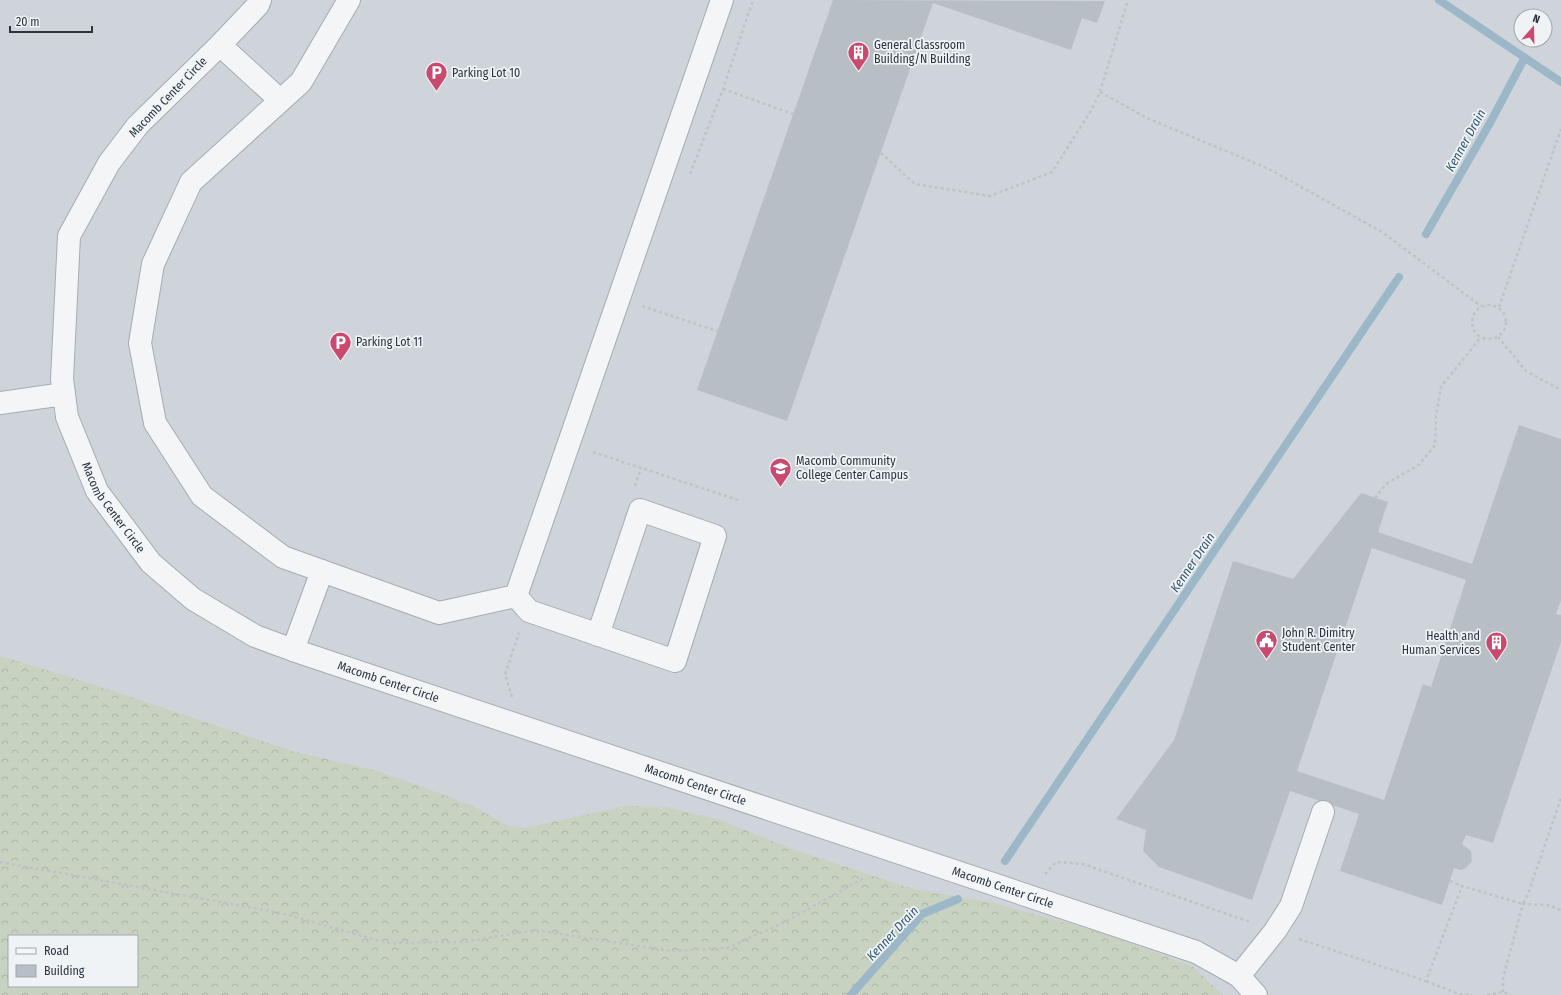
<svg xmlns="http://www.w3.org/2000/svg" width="1561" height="995" viewBox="0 0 1561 995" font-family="'Fira Sans Condensed',sans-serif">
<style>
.built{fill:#ced4da;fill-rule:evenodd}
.forest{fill:url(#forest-crowns);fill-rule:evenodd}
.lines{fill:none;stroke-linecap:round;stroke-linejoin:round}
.stream{stroke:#9cb7c8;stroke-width:8}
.building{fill:#b7bfc5;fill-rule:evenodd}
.minor-casing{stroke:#a5acb3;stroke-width:24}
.path{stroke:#bec3c7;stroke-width:2.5;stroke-dasharray:3 3;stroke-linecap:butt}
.minor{stroke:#f3f5f7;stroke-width:22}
.labels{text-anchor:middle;stroke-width:3.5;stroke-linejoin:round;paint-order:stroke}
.poi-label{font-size:12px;fill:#293440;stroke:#f0f3f6;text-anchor:start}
.street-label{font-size:12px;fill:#293440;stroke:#f0f3f6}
.water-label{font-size:13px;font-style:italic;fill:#355972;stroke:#f0f3f6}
</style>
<defs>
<pattern id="forest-crowns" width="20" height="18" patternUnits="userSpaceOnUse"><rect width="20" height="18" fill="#c8d2c1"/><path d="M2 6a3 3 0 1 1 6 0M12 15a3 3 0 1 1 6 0" fill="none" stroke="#acb5a7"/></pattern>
</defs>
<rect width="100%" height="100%" fill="#e0e5e9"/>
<path class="built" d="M0,0h1561v995h-1561zM1521,16h24v24h-24zM9,936h128v50h-128z"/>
<path class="forest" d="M0,656l89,27 203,68 81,19 50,17 52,20 31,18 19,3 101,-22 40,1 51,12 75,30 121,40 81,14 105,29 93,34 31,29h-1223zM9,936h128v50h-128z"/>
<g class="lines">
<g class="stream">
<polyline points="1439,0 1561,82"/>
<polyline points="1426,234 1490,123 1524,59"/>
<polyline points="1005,861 1399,277"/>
<polyline points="851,995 922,914 958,899"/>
</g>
</g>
<g class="building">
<polygon points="833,0 1105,1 1097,23 1082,18 1071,50 933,3 787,421 697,390"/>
<path d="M1519,425l42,14v161l-5,14 5,1v27l-68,201 -27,-8 -4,9 9,7 1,10 -6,7 -5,2 -7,-2 -12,37 -102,-34 19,-57 -69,-23 -38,109 -93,-33 -16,-16 3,-21 -30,-11 58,-79 59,-179 60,18 68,-86 27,9 -10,30 94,32zM1372,548l94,32 -35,107 -8,-3 -39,116 -87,-29z"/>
</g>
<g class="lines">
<defs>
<g id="minor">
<path id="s1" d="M260,0l-2,5 -38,40 -82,80 -29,38 -40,73 -7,143 5,38 30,74 54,72 42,36 62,37 38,14 903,302 43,24 17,19"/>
<polyline points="349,0 301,82 191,182 153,264 140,343 155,423 202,496 283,557 439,613 516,596 722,0"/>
<polyline points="220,45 280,100"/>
<polyline points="0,403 64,394"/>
<polyline points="516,596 529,611 675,661 715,536 640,510 598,635"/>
<polyline points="293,650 322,571"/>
<polyline points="1239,976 1275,931 1291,906 1323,812"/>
</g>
</defs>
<use href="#minor" class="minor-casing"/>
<g class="path">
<polyline points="723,89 793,114"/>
<polyline points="1100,92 1128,0"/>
<polyline points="881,153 915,184 990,196 1052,172 1092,109 1100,92 1147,118 1269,169 1382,232 1481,306"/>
<polyline points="690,174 723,89 753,0"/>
<circle cx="1489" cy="322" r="17"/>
<polyline points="642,306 717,331"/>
<polyline points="1499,307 1561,129"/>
<polyline points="1498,337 1526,371 1561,390"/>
<polyline points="593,452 741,501"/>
<polyline points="635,486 641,468"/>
<polyline points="1375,498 1386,484 1420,464 1435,445 1436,416 1441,387 1481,337"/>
<polyline points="1560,601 1561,602"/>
<polyline points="512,697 505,674 519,633"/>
<polyline points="0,862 281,913 387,943 464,942 535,930 672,951 727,948 783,923 864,878"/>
<polyline points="1045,874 1056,862 1083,864 1250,922"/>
<polyline points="1450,881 1462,886"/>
<polyline points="1299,939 1426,981 1462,886 1523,904 1529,891 1561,798"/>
<polyline points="1426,981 1459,994 1472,995"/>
<polyline points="1503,992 1503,978 1523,904 1547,905 1561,910"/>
<polyline points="1487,995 1503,992 1511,995"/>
</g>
<use href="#minor" class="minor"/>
</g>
<defs>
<symbol id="building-pin" viewBox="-11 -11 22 30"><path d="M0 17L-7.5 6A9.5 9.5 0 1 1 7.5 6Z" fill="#ca496e" stroke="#f0f3f6"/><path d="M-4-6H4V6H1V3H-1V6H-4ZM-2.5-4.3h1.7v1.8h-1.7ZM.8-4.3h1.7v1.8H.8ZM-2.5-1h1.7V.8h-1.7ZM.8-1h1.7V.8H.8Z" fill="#fff"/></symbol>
<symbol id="parking-pin" viewBox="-11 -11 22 30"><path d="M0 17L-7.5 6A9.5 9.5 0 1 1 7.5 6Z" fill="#ca496e" stroke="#f0f3f6"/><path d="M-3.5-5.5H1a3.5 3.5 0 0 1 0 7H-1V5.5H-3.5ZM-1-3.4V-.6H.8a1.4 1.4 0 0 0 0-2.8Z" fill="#fff"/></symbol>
<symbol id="university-pin" viewBox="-11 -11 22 30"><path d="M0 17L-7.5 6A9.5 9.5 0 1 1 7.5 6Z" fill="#ca496e" stroke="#f0f3f6"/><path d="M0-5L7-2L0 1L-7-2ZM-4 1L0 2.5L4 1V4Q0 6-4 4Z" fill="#fff"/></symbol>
<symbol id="civic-pin" viewBox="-11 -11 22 30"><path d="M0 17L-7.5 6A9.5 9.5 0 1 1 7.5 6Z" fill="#ca496e" stroke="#f0f3f6"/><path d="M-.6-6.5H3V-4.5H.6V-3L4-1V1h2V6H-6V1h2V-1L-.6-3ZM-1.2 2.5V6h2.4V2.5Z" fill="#fff"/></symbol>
</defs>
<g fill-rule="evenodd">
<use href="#building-pin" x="846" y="40" width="25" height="34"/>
<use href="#parking-pin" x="424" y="60" width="25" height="34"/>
<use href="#parking-pin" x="328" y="330" width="25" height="34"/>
<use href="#university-pin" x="768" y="456" width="25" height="34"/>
<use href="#civic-pin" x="1254" y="628" width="25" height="34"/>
<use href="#building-pin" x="1484" y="630" width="25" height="34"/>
</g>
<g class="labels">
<g class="poi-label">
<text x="874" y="49">General Classroom<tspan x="874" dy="14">Building/N Building</tspan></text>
<text x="452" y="77">Parking Lot 10</text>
<text x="356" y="346">Parking Lot 11</text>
<text x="796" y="465">Macomb Community<tspan x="796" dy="14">College Center Campus</tspan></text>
<text x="1282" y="637">John R. Dimitry<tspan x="1282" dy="14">Student Center</tspan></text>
<text x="1480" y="640" text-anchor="end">Health and<tspan x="1480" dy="14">Human Services</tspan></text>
</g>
<g class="street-label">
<text transform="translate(168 97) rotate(-46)" y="4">Macomb Center Circle</text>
<text dy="4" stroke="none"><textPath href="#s1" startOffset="590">Macomb Center Circle</textPath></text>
<text dy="4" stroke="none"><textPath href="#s1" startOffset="926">Macomb Center Circle</textPath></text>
<text dy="4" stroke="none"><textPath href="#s1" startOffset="1250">Macomb Center Circle</textPath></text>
<text dy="4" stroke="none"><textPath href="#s1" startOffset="1574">Macomb Center Circle</textPath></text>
</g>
<g class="water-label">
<text transform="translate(1465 140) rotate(-61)" y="5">Kenner Drain</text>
<text transform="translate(1192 562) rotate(-56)" y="5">Kenner Drain</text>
<text transform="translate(892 933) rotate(-47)" y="5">Kenner Drain</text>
</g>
</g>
<rect x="8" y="935" width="130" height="52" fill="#f0f3f6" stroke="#a0a7ad"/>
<rect x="16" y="948" width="20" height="6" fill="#f3f5f7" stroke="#a0a7ad"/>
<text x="44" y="955" font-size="12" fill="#293440">Road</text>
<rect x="16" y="965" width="20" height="12" fill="#b7bfc5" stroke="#a0a7ad"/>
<text x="44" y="975" font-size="12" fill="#293440">Building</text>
<g transform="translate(1533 28) rotate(20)"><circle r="19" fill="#f0f3f6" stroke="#a0a7ad"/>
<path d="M0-3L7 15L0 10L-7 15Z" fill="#ca496e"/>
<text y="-6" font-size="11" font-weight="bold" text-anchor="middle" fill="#293440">N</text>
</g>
<path d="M10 26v6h82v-6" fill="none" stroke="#293440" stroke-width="2"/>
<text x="16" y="26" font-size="12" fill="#293440" stroke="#f0f3f6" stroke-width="3" paint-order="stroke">20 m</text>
</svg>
